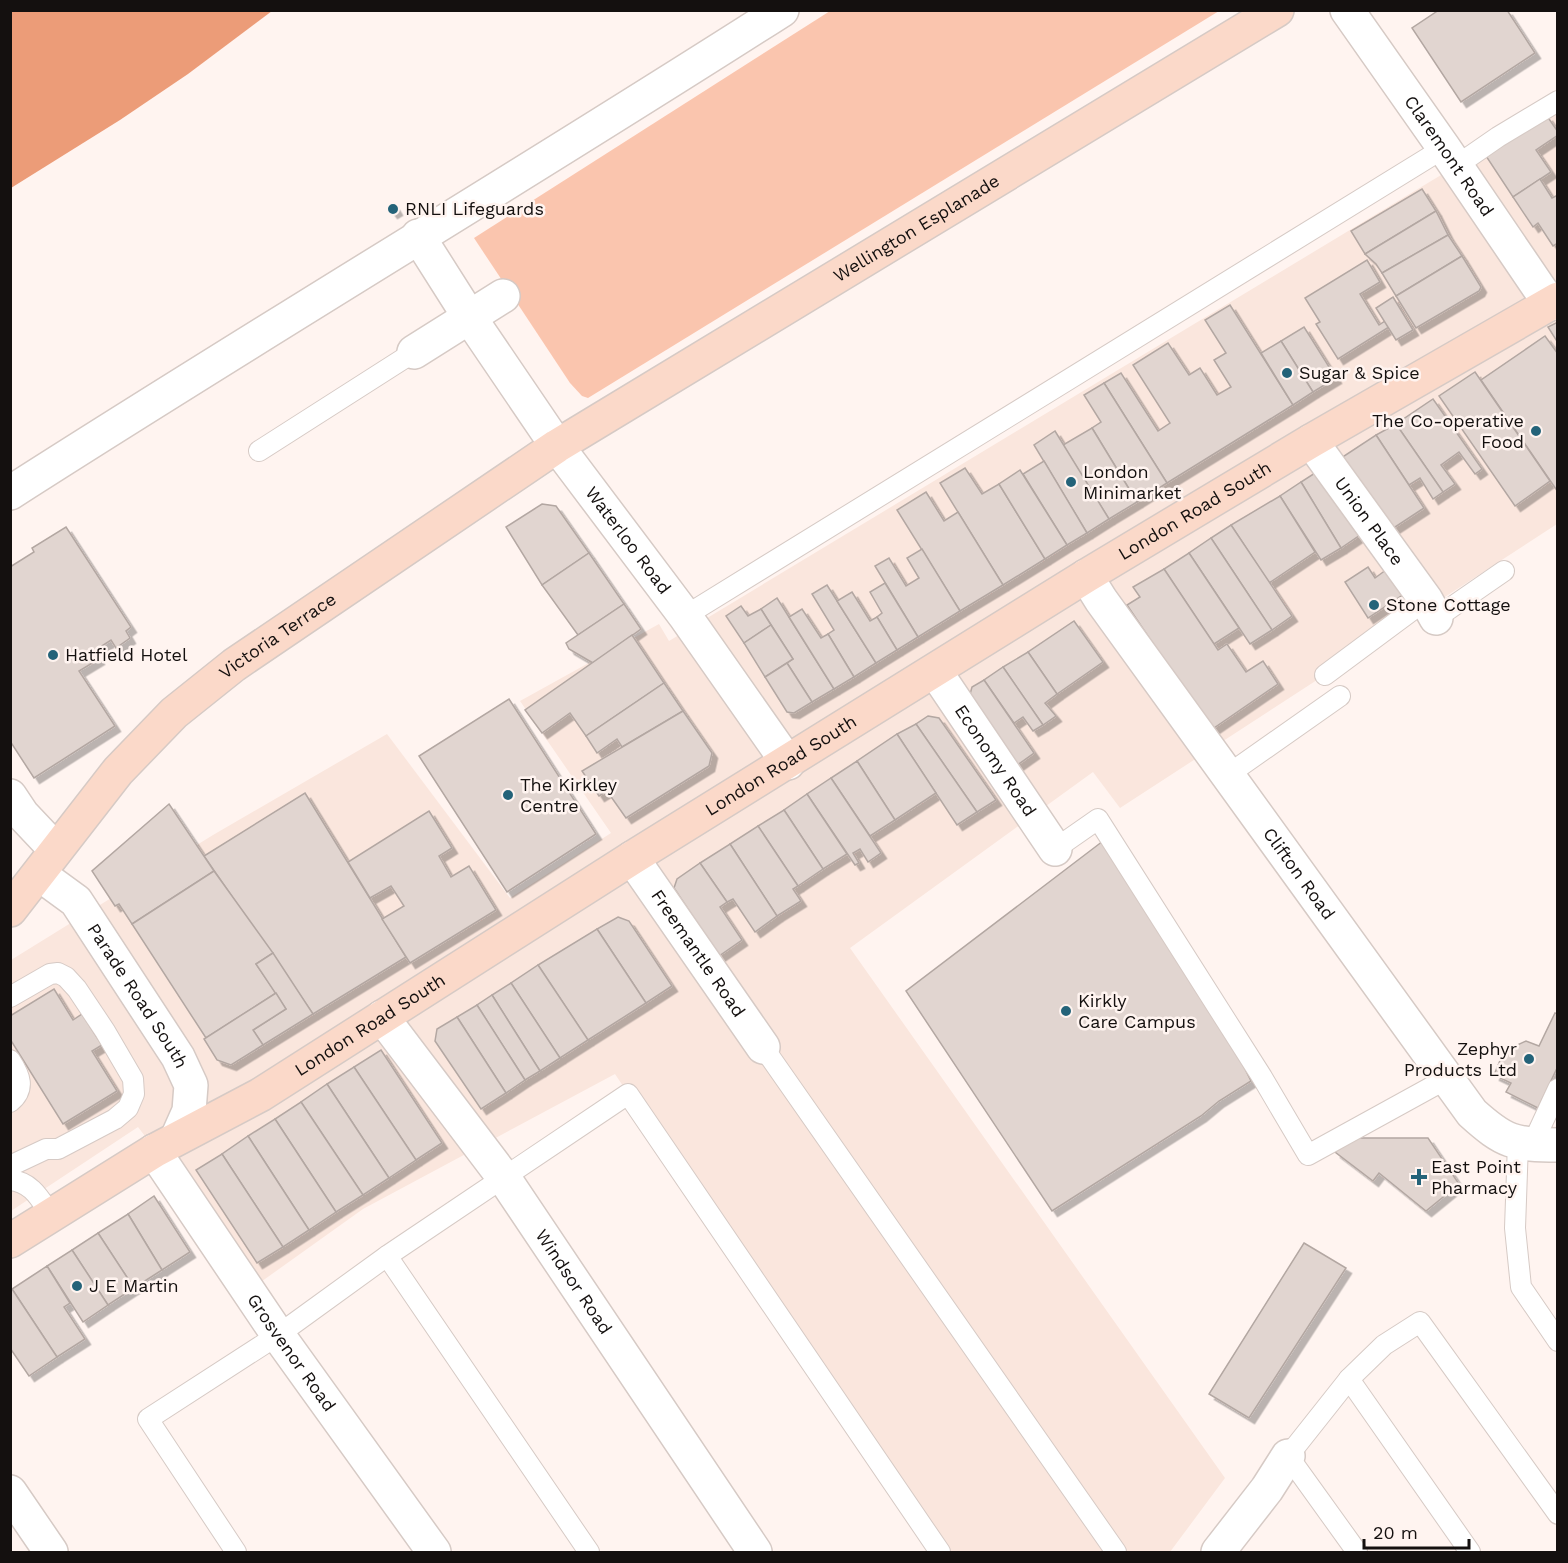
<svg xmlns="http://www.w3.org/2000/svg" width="1568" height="1563" viewBox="0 0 1568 1563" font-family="'Work Sans',sans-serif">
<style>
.built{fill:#fae6dd}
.green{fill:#fac5ae}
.water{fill:#ec9c78}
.building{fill:#e1d5d0;stroke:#b3a7a2;stroke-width:1.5;filter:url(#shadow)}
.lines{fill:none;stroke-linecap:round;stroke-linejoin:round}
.lane-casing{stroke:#d6cac5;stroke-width:22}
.street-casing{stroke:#d6cac5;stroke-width:36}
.secondary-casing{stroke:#d6cac5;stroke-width:36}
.lane{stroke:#fff;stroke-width:20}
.street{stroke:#fff;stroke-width:33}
.secondary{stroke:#fbd9c9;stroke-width:33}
.poi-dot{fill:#246379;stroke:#fff4f0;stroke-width:2}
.labels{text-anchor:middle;stroke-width:5;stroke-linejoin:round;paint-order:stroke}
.street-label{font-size:18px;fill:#14100f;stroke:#fff4f0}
.poi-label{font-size:18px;fill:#14100f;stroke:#fff4f0;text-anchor:start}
</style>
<defs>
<filter id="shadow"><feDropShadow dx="5.5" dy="5.5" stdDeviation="0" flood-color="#0004"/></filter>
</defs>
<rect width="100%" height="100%" fill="#fff4f0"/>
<polygon class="built" points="1557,105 1557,524 1120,808 1093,772 850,948 1225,1478 1170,1552 934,1552 615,1074 363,1209 258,1284 138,1127 11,1211 11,960 213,835 387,734 510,898 611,833 520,701 659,624 669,641"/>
<polygon class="green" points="830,11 1219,11 588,398 582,396 570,383 474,238"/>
<polygon class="water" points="11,10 272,10 272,11 188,74 120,120 11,188"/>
<g class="building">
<polygon points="1439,10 1507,10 1535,53 1461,102 1412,28"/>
<polygon points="1547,116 1558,132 1558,135 1536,150 1551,172 1513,197 1486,156"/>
<polygon points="1540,179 1552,198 1558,195 1558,243 1553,246 1538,223 1533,227 1513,197"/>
<polygon points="1422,189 1436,211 1365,254 1351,231"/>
<polygon points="394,205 397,210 392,213 389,209"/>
<polygon points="1436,211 1448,235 1382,273 1376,264 1365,254"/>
<polygon points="1448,235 1462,256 1396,296 1382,273"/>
<polygon points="1462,256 1481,287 1479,291 1416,328 1396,296"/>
<polygon points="1367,260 1380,282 1360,294 1379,325 1385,321 1389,327 1338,359 1316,324 1320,322 1305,298"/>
<polygon points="1393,297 1413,330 1396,340 1376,308"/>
<polygon points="1230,305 1293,405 1167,483 1104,383 1121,373 1158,431 1170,423 1133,365 1168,343 1189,375 1200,368 1217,395 1231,387 1214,360 1226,353 1205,320"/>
<polygon points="1558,322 1558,343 1548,327"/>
<polygon points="1304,327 1336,378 1313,392 1281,341"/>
<polygon points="1545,336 1558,354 1558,492 1481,380"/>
<polygon points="1281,341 1313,392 1293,405 1261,353"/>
<polygon points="1475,372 1550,481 1515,506 1439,396"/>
<polygon points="1104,383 1167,483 1137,502 1092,428 1101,422 1084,395"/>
<polygon points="1433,399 1482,469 1475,474 1459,452 1441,465 1455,484 1443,492 1396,424"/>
<polygon points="1396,424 1443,492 1433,499 1420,478 1409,485 1376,435"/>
<polygon points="1092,428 1137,502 1109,519 1063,445"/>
<polygon points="1055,431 1109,519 1087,533 1034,445"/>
<polygon points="1376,435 1424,508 1386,533 1338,460"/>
<polygon points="1044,461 1087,533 1067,545 1023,474"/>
<polygon points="965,468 982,494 999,484 1045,559 1003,585 940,483"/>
<polygon points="1020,470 1067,545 1045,559 999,484"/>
<polygon points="1315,473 1363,533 1341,548 1301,482"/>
<polygon points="1301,482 1341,548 1321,560 1280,496"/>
<polygon points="926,492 944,521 958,512 1003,585 960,611 897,510"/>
<polygon points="1280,496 1315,552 1269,583 1231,525"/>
<polygon points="542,504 556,506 589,553 542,585 506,527"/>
<polygon points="1231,525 1292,616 1272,630 1211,538"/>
<polygon points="66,527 131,627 126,631 130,638 116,648 111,640 94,651 99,659 79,671 115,726 34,778 10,741 10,567 34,552 32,548"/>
<polygon points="1211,538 1272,630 1250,644 1189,553"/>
<polygon points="922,549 960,611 918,637 875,566 889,558 906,586 919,578 907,558"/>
<polygon points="589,553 624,604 578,635 542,585"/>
<polygon points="1189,553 1239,628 1214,644 1164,569"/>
<polygon points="1368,567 1375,578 1390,567 1407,592 1368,618 1345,582"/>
<polygon points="1164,569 1218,650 1227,644 1246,672 1263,661 1278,684 1211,730 1127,605 1140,597 1133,587"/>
<polygon points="885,583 918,637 897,650 877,617 882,613 870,592"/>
<polygon points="827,585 876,663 854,677 828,634 834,630 812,594"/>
<polygon points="852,592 870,621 877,617 897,650 876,663 837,601"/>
<polygon points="777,598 834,689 812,702 787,663 793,659 761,609"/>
<polygon points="624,604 641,629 593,663 569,649 566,643"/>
<polygon points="741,606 748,616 761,609 771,625 744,643 726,616"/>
<polygon points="802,609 821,638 828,634 854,677 834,689 789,617"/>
<polygon points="1074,621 1103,662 1057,694 1028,652"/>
<polygon points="771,625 793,659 765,677 744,643"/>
<polygon points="632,635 664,683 586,736 570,713 542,733 525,710"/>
<polygon points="1028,652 1057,694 1045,703 1056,716 1043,725 1003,667"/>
<polygon points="787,663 812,702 794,713 787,712 765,677"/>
<polygon points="1003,667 1043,725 1033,731 1023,717 1014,723 984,680"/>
<polygon points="984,680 1034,753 1016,766 969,698 972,687"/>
<polygon points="664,683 683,711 622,747 617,739 597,753 586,736"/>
<polygon points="509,699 596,834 507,892 419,756"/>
<polygon points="683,711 712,753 709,766 626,818 607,791 599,796 582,771"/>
<polygon points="928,716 939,718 996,800 977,812 916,724"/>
<polygon points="916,724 977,812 957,825 897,734"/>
<polygon points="897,734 936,793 895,820 857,761"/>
<polygon points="857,761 895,820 870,836 831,778"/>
<polygon points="831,778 881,853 868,862 860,849 853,853 859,863 855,865 807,794"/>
<polygon points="305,793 406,957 313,1014 204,856"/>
<polygon points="807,794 847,854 823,869 784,810"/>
<polygon points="169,804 214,871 132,924 119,904 115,906 92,871"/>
<polygon points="784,810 823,869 798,886 758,826"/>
<polygon points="429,811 452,848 439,856 451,877 469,866 496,910 410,963 382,919 404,906 391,886 370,898 348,862"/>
<polygon points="758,826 798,886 793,889 801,901 777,916 730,844"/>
<polygon points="1103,841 1240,1059 1251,1081 1219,1101 1201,1116 1052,1211 906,991"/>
<polygon points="730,844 777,916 755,932 733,899 727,902 700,863"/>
<polygon points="700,863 727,902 720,907 742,940 719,956 674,888 677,879"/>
<polygon points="214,871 273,953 256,964 276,993 206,1038 132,924"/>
<polygon points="618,917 629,921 672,986 646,1003 597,929"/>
<polygon points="597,929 646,1003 588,1040 538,965"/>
<polygon points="273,953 313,1014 263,1045 253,1030 286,1009 256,964"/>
<polygon points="538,965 588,1040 560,1058 511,983"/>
<polygon points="511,983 560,1058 540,1071 492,995"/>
<polygon points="54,989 73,1020 82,1014 102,1045 92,1051 117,1091 63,1124 10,1039 10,1016"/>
<polygon points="276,993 286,1009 253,1030 263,1045 231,1065 217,1060 204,1039"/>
<polygon points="492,995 540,1071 525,1080 477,1005"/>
<polygon points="477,1005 525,1080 506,1093 457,1017"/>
<polygon points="1555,1013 1558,1014 1558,1066 1538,1108 1506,1092 1511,1083 1494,1075 1504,1051 1526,1041 1539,1046"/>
<polygon points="457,1017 506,1093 481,1109 435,1041 437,1029"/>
<polygon points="381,1050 442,1143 416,1160 354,1067"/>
<polygon points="354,1067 416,1160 389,1178 327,1084"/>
<polygon points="327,1084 389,1178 363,1195 301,1102"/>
<polygon points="301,1102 363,1195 336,1212 275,1119"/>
<polygon points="275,1119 336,1212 309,1230 248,1136"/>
<polygon points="248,1136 309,1230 283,1247 222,1154"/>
<polygon points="1356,1138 1428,1138 1459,1184 1426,1211 1379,1173 1373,1181 1335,1152"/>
<polygon points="222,1154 283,1247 257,1263 196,1170"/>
<polygon points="154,1196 190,1252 162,1270 128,1214"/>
<polygon points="128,1214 162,1270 134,1288 98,1233"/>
<polygon points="98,1233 134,1288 108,1305 72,1250"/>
<polygon points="1304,1243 1346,1268 1249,1418 1209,1394"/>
<polygon points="72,1250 108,1305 83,1322 47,1266"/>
<polygon points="47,1266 70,1303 64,1307 85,1339 57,1357 12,1289"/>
<polygon points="12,1289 57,1357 29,1376 10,1348 10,1290"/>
</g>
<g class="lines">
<defs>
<g id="lane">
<polyline points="1456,166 1498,137 1558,101"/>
<polyline points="259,451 414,352"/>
<polyline points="685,616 1444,148"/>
<polyline points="1436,618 1504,571"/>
<polyline points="1325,675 1426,600"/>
<polyline points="1229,774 1340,696"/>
<polyline points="1055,849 1098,819 1262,1077 1308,1155 1448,1078"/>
<polyline points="10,997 50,974 58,973 66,977 77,989 105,1031 133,1079 134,1094 128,1108 115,1119 58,1149 46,1149 12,1165 10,1167"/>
<polyline points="763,1047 1116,1552"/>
<path d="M10,1060c10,15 16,29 0,42"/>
<polyline points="1518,1143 1515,1228 1521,1287 1558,1341"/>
<polyline points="1532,1145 1558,1089"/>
<path d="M10,1180c22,2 30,19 41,35"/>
<polyline points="387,1256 589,1552"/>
<polyline points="1349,1379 1470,1552"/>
<polyline points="236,1552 148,1419 278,1335 387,1256 628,1094 940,1552"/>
<polyline points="1357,1552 1288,1456 1349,1379 1384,1345 1420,1322 1558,1514"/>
</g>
<g id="street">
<path id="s1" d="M1347,10l97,138 106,156"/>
<path id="s2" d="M418,236l52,82 87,128 128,170 103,147"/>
<polyline points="414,352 503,296"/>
<path id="s3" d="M1311,441l115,159 10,18"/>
<path d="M10,493c256,-164 516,-319 772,-483"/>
<path id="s4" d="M1086,576l15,24 371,513c32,29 42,32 86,32"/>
<path id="s5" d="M935,671l120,178"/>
<polyline points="10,796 22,814 56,850"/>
<path id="s6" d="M632,858l131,189"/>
<path id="s7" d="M39,874l37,27 102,156 13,28 -2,26 -12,27"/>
<path id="s8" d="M382,1017l122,161 251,374"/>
<path id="s9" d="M154,1151l124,184 156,217"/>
<polyline points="10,1492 51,1552"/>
<polyline points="1218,1552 1267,1489 1288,1456"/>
</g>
<g id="secondary">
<path id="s10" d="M10,910l108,-139 56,-58 60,-48 323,-219 720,-436"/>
<path id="s11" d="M10,1241l144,-90 106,-56 372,-237 454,-282 225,-135 247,-142"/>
</g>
</defs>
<use href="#lane" class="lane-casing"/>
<use href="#street" class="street-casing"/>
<use href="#secondary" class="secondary-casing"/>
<use href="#lane" class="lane"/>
<use href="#street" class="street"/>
<use href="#secondary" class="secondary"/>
</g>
<g class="poi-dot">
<circle cx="393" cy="209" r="6"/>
<circle cx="1287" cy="373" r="6"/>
<circle cx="1536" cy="431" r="6"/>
<circle cx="1071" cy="482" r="6"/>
<circle cx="1374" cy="605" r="6"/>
<circle cx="53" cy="655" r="6"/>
<circle cx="508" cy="795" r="6"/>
<circle cx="1066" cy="1011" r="6"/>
<circle cx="1529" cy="1059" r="6"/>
<path d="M1416 1168h6v6h6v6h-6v6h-6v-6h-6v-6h6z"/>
<circle cx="77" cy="1286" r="6"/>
</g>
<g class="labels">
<g class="street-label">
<text dy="6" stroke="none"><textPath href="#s1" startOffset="178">Claremont Road</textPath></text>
<text dy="6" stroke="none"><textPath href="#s10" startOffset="1144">Wellington Esplanade</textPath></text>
<text dy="6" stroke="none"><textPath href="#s11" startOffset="1392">London Road South</textPath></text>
<text dy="6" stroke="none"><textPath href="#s3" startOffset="99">Union Place</textPath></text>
<text dy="6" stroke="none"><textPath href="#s2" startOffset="370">Waterloo Road</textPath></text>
<text dy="6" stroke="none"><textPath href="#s10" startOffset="386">Victoria Terrace</textPath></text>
<text dy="6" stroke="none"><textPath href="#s5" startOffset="108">Economy Road</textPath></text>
<text dy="6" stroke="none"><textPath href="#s11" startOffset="906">London Road South</textPath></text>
<text dy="6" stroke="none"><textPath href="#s4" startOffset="366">Clifton Road</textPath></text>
<text dy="6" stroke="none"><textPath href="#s6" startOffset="116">Freemantle Road</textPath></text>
<text dy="6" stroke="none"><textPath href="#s7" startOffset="159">Parade Road South</textPath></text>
<text dy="6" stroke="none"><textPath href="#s11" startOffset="420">London Road South</textPath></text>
<text dy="6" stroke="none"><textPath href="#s8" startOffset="327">Windsor Road</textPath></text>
<text dy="6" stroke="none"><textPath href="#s9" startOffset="244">Grosvenor Road</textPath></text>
</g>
<g class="poi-label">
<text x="405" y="215">RNLI Lifeguards</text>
<text x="1299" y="379">Sugar &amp; Spice</text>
<text x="1524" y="427" text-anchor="end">The Co-operative<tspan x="1524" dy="21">Food</tspan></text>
<text x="1083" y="478">London<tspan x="1083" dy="21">Minimarket</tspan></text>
<text x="1386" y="611">Stone Cottage</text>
<text x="65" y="661">Hatfield Hotel</text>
<text x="520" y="791">The Kirkley<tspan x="520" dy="21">Centre</tspan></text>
<text x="1078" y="1007">Kirkly<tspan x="1078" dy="21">Care Campus</tspan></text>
<text x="1517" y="1055" text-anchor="end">Zephyr<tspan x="1517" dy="21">Products Ltd</tspan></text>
<text x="1431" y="1173">East Point<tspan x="1431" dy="21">Pharmacy</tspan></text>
<text x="89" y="1292">J E Martin</text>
</g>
</g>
<rect width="1568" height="1563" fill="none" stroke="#14100f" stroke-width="24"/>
<path d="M1364 1539v9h105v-9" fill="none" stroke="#14100f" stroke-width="3"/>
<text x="1373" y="1539" font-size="18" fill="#14100f" stroke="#fff4f0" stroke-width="4.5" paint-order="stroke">20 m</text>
</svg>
